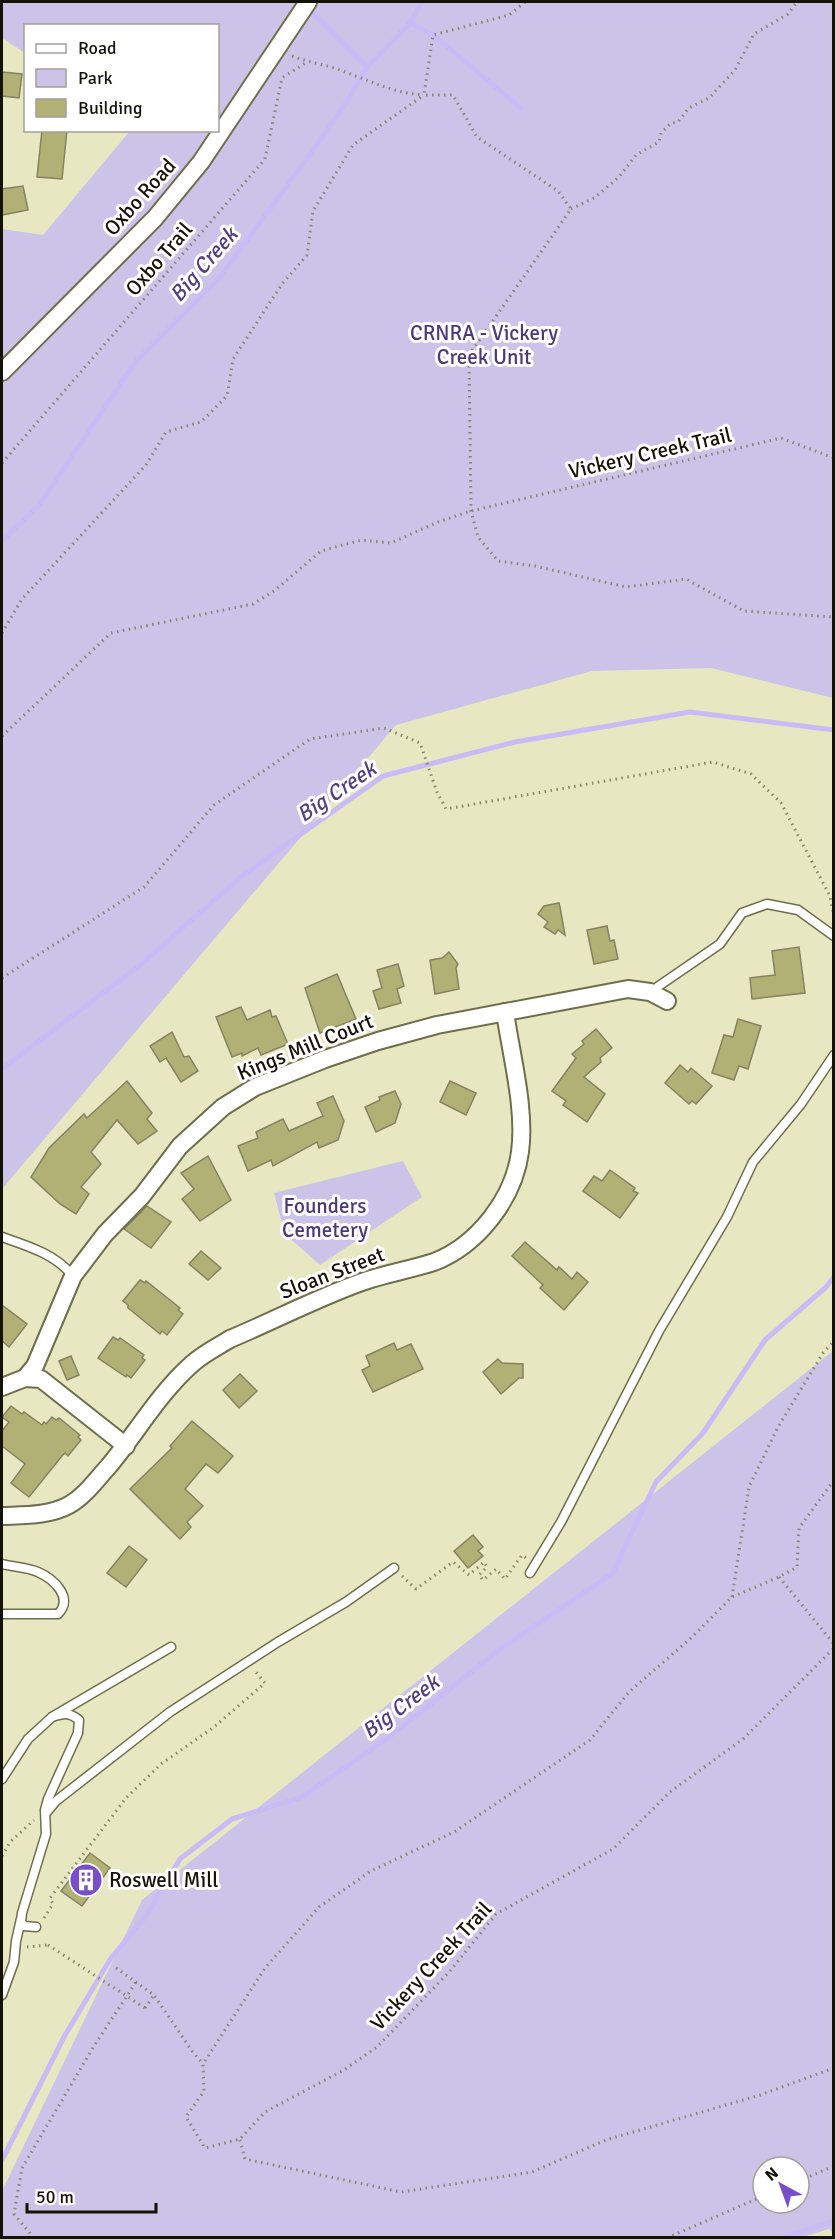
<svg xmlns="http://www.w3.org/2000/svg" width="835" height="2239" viewBox="0 0 835 2239" font-family="Signika,sans-serif">
<style>
.green{fill:#ccc3e9;fill-rule:evenodd}
.lines{fill:none;stroke-linecap:round;stroke-linejoin:round}
.stream{stroke:#c9bbf5;stroke-width:5}
.building{fill:#b2b175;stroke:#848361;stroke-width:1.5}
.service-casing{stroke:#6e6e4c;stroke-width:11}
.minor-casing{stroke:#6e6e4c;stroke-width:20}
.path{stroke:#86866c;stroke-width:3;stroke-dasharray:1.5 4.5;stroke-linecap:butt}
.service{stroke:#fff;stroke-width:8}
.minor{stroke:#fff;stroke-width:16}
.path-bridge{stroke:#86866c;stroke-width:3;stroke-dasharray:1.5 4.5;stroke-linecap:butt}
.labels{text-anchor:middle;stroke-width:6;stroke-linejoin:round;paint-order:stroke}
.street-label{font-size:21px;fill:#131206;stroke:#fff}
.park-label{font-size:21px;fill:#4d387b;stroke:#fff}
.poi-label{font-size:21px;fill:#131206;stroke:#fff;text-anchor:start}
.water-label{font-size:22px;font-style:italic;fill:#533e82;stroke:#fff}
</style>
<rect width="100%" height="100%" fill="#e7e7c1"/>
<g class="green">
<polygon points="2,2 834,2 833,698 711,668 592,671 396,725 2,1189 2,229 43,235 130,131 218,130 218,26 26,26 25,53 2,38"/>
<polygon points="403,1161 422,1197 320,1265 285,1234 274,1193"/>
<path d="M833,1351v882l-4,-4 -29,9 -798,-1v-46l140,-291zM763,2167h36v36h-36z"/>
</g>
<g class="lines">
<g class="stream">
<polyline points="295,2 308,8 367,67"/>
<polyline points="410,23 433,35 521,108"/>
<polyline points="2,541 40,504 136,361 220,277 316,146 346,103 367,67 410,23 422,2"/>
<polyline points="2,1069 139,966 242,876 383,776 515,742 690,712 834,730"/>
<polyline points="2,2160 64,2037 111,1958 146,1916 180,1859 232,1819 302,1797 389,1737 499,1650 612,1574 656,1482 703,1433 765,1340 825,1288 834,1277"/>
<polyline points="782,2238 834,2221"/>
</g>
</g>
<g class="building">
<polygon points="2,72 22,74 19,98 2,96"/>
<polygon points="42,130 67,130 62,179 37,177"/>
<polygon points="23,186 28,210 2,215 2,189"/>
<polygon points="559,903 560,907 565,935 558,930 555,934 544,927 548,922 538,914 544,906"/>
<polygon points="607,926 610,941 614,940 618,959 594,964 587,930"/>
<polygon points="799,947 805,993 752,999 750,978 775,975 772,951"/>
<polygon points="449,952 458,964 456,968 459,989 435,994 430,960 442,958"/>
<polygon points="398,964 404,986 397,989 401,1003 379,1009 373,991 382,988 377,970"/>
<polygon points="337,974 356,1019 320,1033 305,988"/>
<polygon points="241,1007 247,1020 270,1010 272,1017 276,1016 288,1044 261,1055 258,1048 242,1056 242,1053 232,1057 216,1017"/>
<polygon points="738,1019 761,1026 748,1069 739,1066 734,1080 712,1073 724,1035 733,1037"/>
<polygon points="596,1029 612,1048 600,1058 601,1062 584,1077 605,1094 587,1122 563,1105 566,1101 552,1091 576,1058 572,1054 584,1044 582,1041"/>
<polygon points="172,1032 184,1057 189,1056 198,1071 181,1082 166,1058 160,1062 150,1046"/>
<polygon points="680,1065 688,1072 691,1068 712,1086 696,1104 692,1101 689,1104 665,1083"/>
<polygon points="127,1081 152,1113 147,1119 157,1131 138,1144 117,1120 91,1152 101,1164 81,1187 89,1194 76,1214 60,1204 31,1177 49,1148 84,1114 87,1118"/>
<polygon points="450,1081 476,1093 466,1115 440,1102"/>
<polygon points="395,1091 401,1104 395,1123 376,1132 365,1107 380,1100 379,1097"/>
<polygon points="333,1096 344,1121 338,1140 319,1148 317,1142 273,1166 271,1160 248,1171 238,1146 258,1138 256,1132 283,1119 289,1131 323,1116 317,1103"/>
<polygon points="208,1156 231,1200 200,1221 182,1199 194,1189 181,1173"/>
<polygon points="610,1170 635,1188 633,1191 638,1193 620,1218 583,1191 594,1176 602,1181"/>
<polygon points="147,1206 171,1222 151,1248 124,1229"/>
<polygon points="525,1242 557,1270 559,1267 572,1279 577,1272 588,1282 564,1310 540,1288 543,1285 512,1256"/>
<polygon points="201,1251 221,1268 208,1280 189,1264"/>
<polygon points="140,1280 145,1283 146,1281 180,1308 178,1310 183,1314 167,1335 162,1331 160,1334 128,1308 128,1305 123,1301"/>
<polygon points="2,1305 27,1324 9,1347 2,1341"/>
<polygon points="113,1337 118,1340 120,1338 144,1355 142,1358 145,1360 131,1378 127,1375 126,1377 98,1358"/>
<polygon points="394,1343 397,1350 411,1344 423,1369 373,1392 362,1370 370,1366 366,1356"/>
<polygon points="71,1356 79,1375 67,1380 59,1361"/>
<polygon points="498,1359 502,1363 523,1364 523,1378 519,1378 501,1394 483,1372"/>
<polygon points="240,1374 257,1391 239,1408 223,1390"/>
<polygon points="11,1406 22,1414 24,1412 42,1425 44,1422 46,1424 52,1417 56,1420 59,1418 80,1435 78,1437 81,1440 68,1456 65,1453 62,1456 29,1497 11,1483 25,1464 2,1446 2,1431 9,1422 2,1417"/>
<polygon points="192,1421 233,1456 218,1473 206,1464 185,1489 203,1506 187,1522 191,1527 180,1539 130,1489 172,1448 170,1446"/>
<polygon points="473,1535 483,1547 478,1551 483,1556 468,1568 454,1551"/>
<polygon points="129,1546 147,1560 126,1587 107,1573"/>
<polygon points="90,1853 110,1868 82,1906 61,1891"/>
</g>
<g class="lines">
<defs>
<g id="service">
<polyline points="650,992 720,944 742,913 767,904 798,910 834,936"/>
<path d="M2,1237c26,9 53,17 71,39"/>
<path d="M2,1564c11,3 25,3 36,8 16,7 36,26 20,42h-56"/>
<polyline points="530,1573 561,1522 659,1331 727,1217 753,1162 801,1104 834,1055"/>
<polyline points="2,1779 28,1739 52,1717 171,1647"/>
<polyline points="46,1813 56,1801 170,1712 278,1642 346,1602 394,1568"/>
<path d="M36,1927l-12,-1 -3,-4 1,-9 24,-79 -1,-24 3,-11 30,-66 1,-13c-10,-8 -15,-7 -27,-3"/>
<polyline points="2,1995 14,1962 16,1941 21,1919"/>
</g>
<g id="minor">
<polyline points="2,372 155,218 201,162 308,2"/>
<polyline points="25,1378 35,1366 73,1276 105,1234 142,1196 180,1146 223,1107 255,1087 325,1059 378,1041 437,1025 628,989 650,992 667,1001"/>
<polyline points="2,1387 25,1378 41,1379 126,1446"/>
<path d="M2,1516c21,-1 47,0 67,-11 16,-9 27,-25 39,-38 28,-33 51,-74 84,-103 11,-10 25,-17 38,-25 43,-18 85,-40 129,-56 24,-9 50,-13 75,-21 44,-17 80,-64 86,-110 6,-43 -9,-97 -15,-140"/>
</g>
</defs>
<use href="#service" class="service-casing"/>
<use href="#minor" class="minor-casing"/>
<g class="path">
<polyline points="525,2 509,15 433,35 424,95 453,95 477,137 558,191 571,209 469,355 471,511 478,537 498,561 535,566 626,587 686,579 744,611 834,617"/>
<path d="M292,56c15,6 30,8 45,13 29,10 55,24 86,26"/>
<polyline points="571,209 594,198 619,177 636,155 659,142 661,133 671,123 678,122 689,108 709,98 735,70 754,34 788,14 797,2"/>
<polyline points="2,463 265,159 282,78 307,62"/>
<polyline points="2,633 22,599 146,465 166,432 201,422 227,396 233,359 282,284 307,255 313,211 353,145 424,95"/>
<polyline points="2,736 111,633 253,604 274,591 321,551 361,540 391,543 438,522 471,511 781,438 834,458"/>
<polyline points="2,978 144,887 214,805 310,739 384,728 420,743 437,792 446,809 713,762 751,774 781,803 830,896 834,917"/>
<polyline points="834,1480 799,1528 797,1567 779,1577 732,1597 690,1639 629,1692 590,1740 454,1832 371,1871 319,1907 265,1968 203,2064 204,2091 186,2117 205,2148 240,2139 265,2112 344,2070 377,2047 450,1971 496,1914 613,1849 670,1792 743,1739 834,1648"/>
<polyline points="402,1576 416,1589 453,1562 469,1575 484,1562 487,1567 479,1575 483,1580 496,1569 505,1579 522,1555 526,1558"/>
<polyline points="779,1577 834,1644"/>
<polyline points="732,1597 749,1487 778,1427 823,1353 834,1341"/>
<polyline points="2,1856 10,1842 34,1820"/>
<polyline points="44,1918 53,1904 50,1898 126,1798 161,1764 214,1727 265,1683 255,1671"/>
<polyline points="27,1947 48,1945"/>
<polyline points="116,1968 154,1995 192,2051 203,2064"/>
<polyline points="145,2008 154,1995"/>
<polyline points="240,2140 245,2159 401,2192 532,2172 606,2140 760,2095 834,2068"/>
<polyline points="799,2181 834,2166"/>
<polyline points="34,2238 14,2214 22,2168 94,2046 136,1982"/>
<polyline points="667,2238 763,2196"/>
</g>
<use href="#service" class="service"/>
<use href="#minor" class="minor"/>
<polyline class="path-bridge" points="48,1945 145,2008"/>
</g>
<defs>
<symbol id="building-disc" viewBox="-11 -11 22 22"><circle r="9.5" fill="#784fc8" stroke="#fff"/><path d="M-4-6H4V6H1V3H-1V6H-4ZM-2.5-4.3h1.7v1.8h-1.7ZM.8-4.3h1.7v1.8H.8ZM-2.5-1h1.7V.8h-1.7ZM.8-1h1.7V.8H.8Z" fill="#fff"/></symbol>
</defs>
<g fill-rule="evenodd">
<use href="#building-disc" x="67" y="1861" width="38" height="38"/>
</g>
<g class="labels">
<g class="street-label">
<text transform="translate(140 197) rotate(-48)" y="7">Oxbo Road</text>
<text transform="translate(159 259) rotate(-49)" y="7">Oxbo Trail</text>
<text transform="translate(650 453) rotate(-13)" y="7">Vickery Creek Trail</text>
<text transform="translate(305 1047) rotate(-22)" y="7">Kings Mill Court</text>
<text transform="translate(332 1273) rotate(-21)" y="7">Sloan Street</text>
<text transform="translate(431 1966) rotate(-47)" y="7">Vickery Creek Trail</text>
</g>
<g class="park-label">
<text x="484" y="340">CRNRA - Vickery<tspan x="484" dy="24">Creek Unit</tspan></text>
<text x="325" y="1213">Founders<tspan x="325" dy="24">Cemetery</tspan></text>
</g>
<g class="poi-label">
<text x="109" y="1887">Roswell Mill</text>
</g>
<g class="water-label">
<text transform="translate(203 264) rotate(-49)" y="8">Big Creek</text>
<text transform="translate(336 791) rotate(-34)" y="8">Big Creek</text>
<text transform="translate(400 1706) rotate(-37)" y="8">Big Creek</text>
</g>
</g>
<rect width="835" height="2239" fill="none" stroke="#131206" stroke-width="6"/>
<rect x="24" y="24" width="195" height="108" fill="#ffffff" stroke="#a1a09b" stroke-width="1.5"/>
<rect x="36" y="44" width="30" height="9" fill="#ffffff" stroke="#a1a09b" stroke-width="1.5"/>
<text x="78" y="54" font-size="18" fill="#131206">Road</text>
<rect x="36" y="69" width="30" height="18" fill="#ccc3e9" stroke="#a1a09b" stroke-width="1.5"/>
<text x="78" y="84" font-size="18" fill="#131206">Park</text>
<rect x="36" y="99" width="30" height="18" fill="#b2b175" stroke="#a1a09b" stroke-width="1.5"/>
<text x="78" y="114" font-size="18" fill="#131206">Building</text>
<g transform="translate(781 2185) rotate(319)"><circle r="28" fill="#ffffff" stroke="#a1a09b" stroke-width="1.5"/>
<path d="M0-4.5L10 22L0 15L-10 22Z" fill="#784fc8"/>
<text y="-9" font-size="16" font-weight="bold" text-anchor="middle" fill="#131206">N</text>
</g>
<path d="M27 2203v9h129v-9" fill="none" stroke="#131206" stroke-width="3"/>
<text x="36" y="2203" font-size="18" fill="#131206" stroke="#ffffff" stroke-width="4.5" paint-order="stroke">50 m</text>
</svg>
